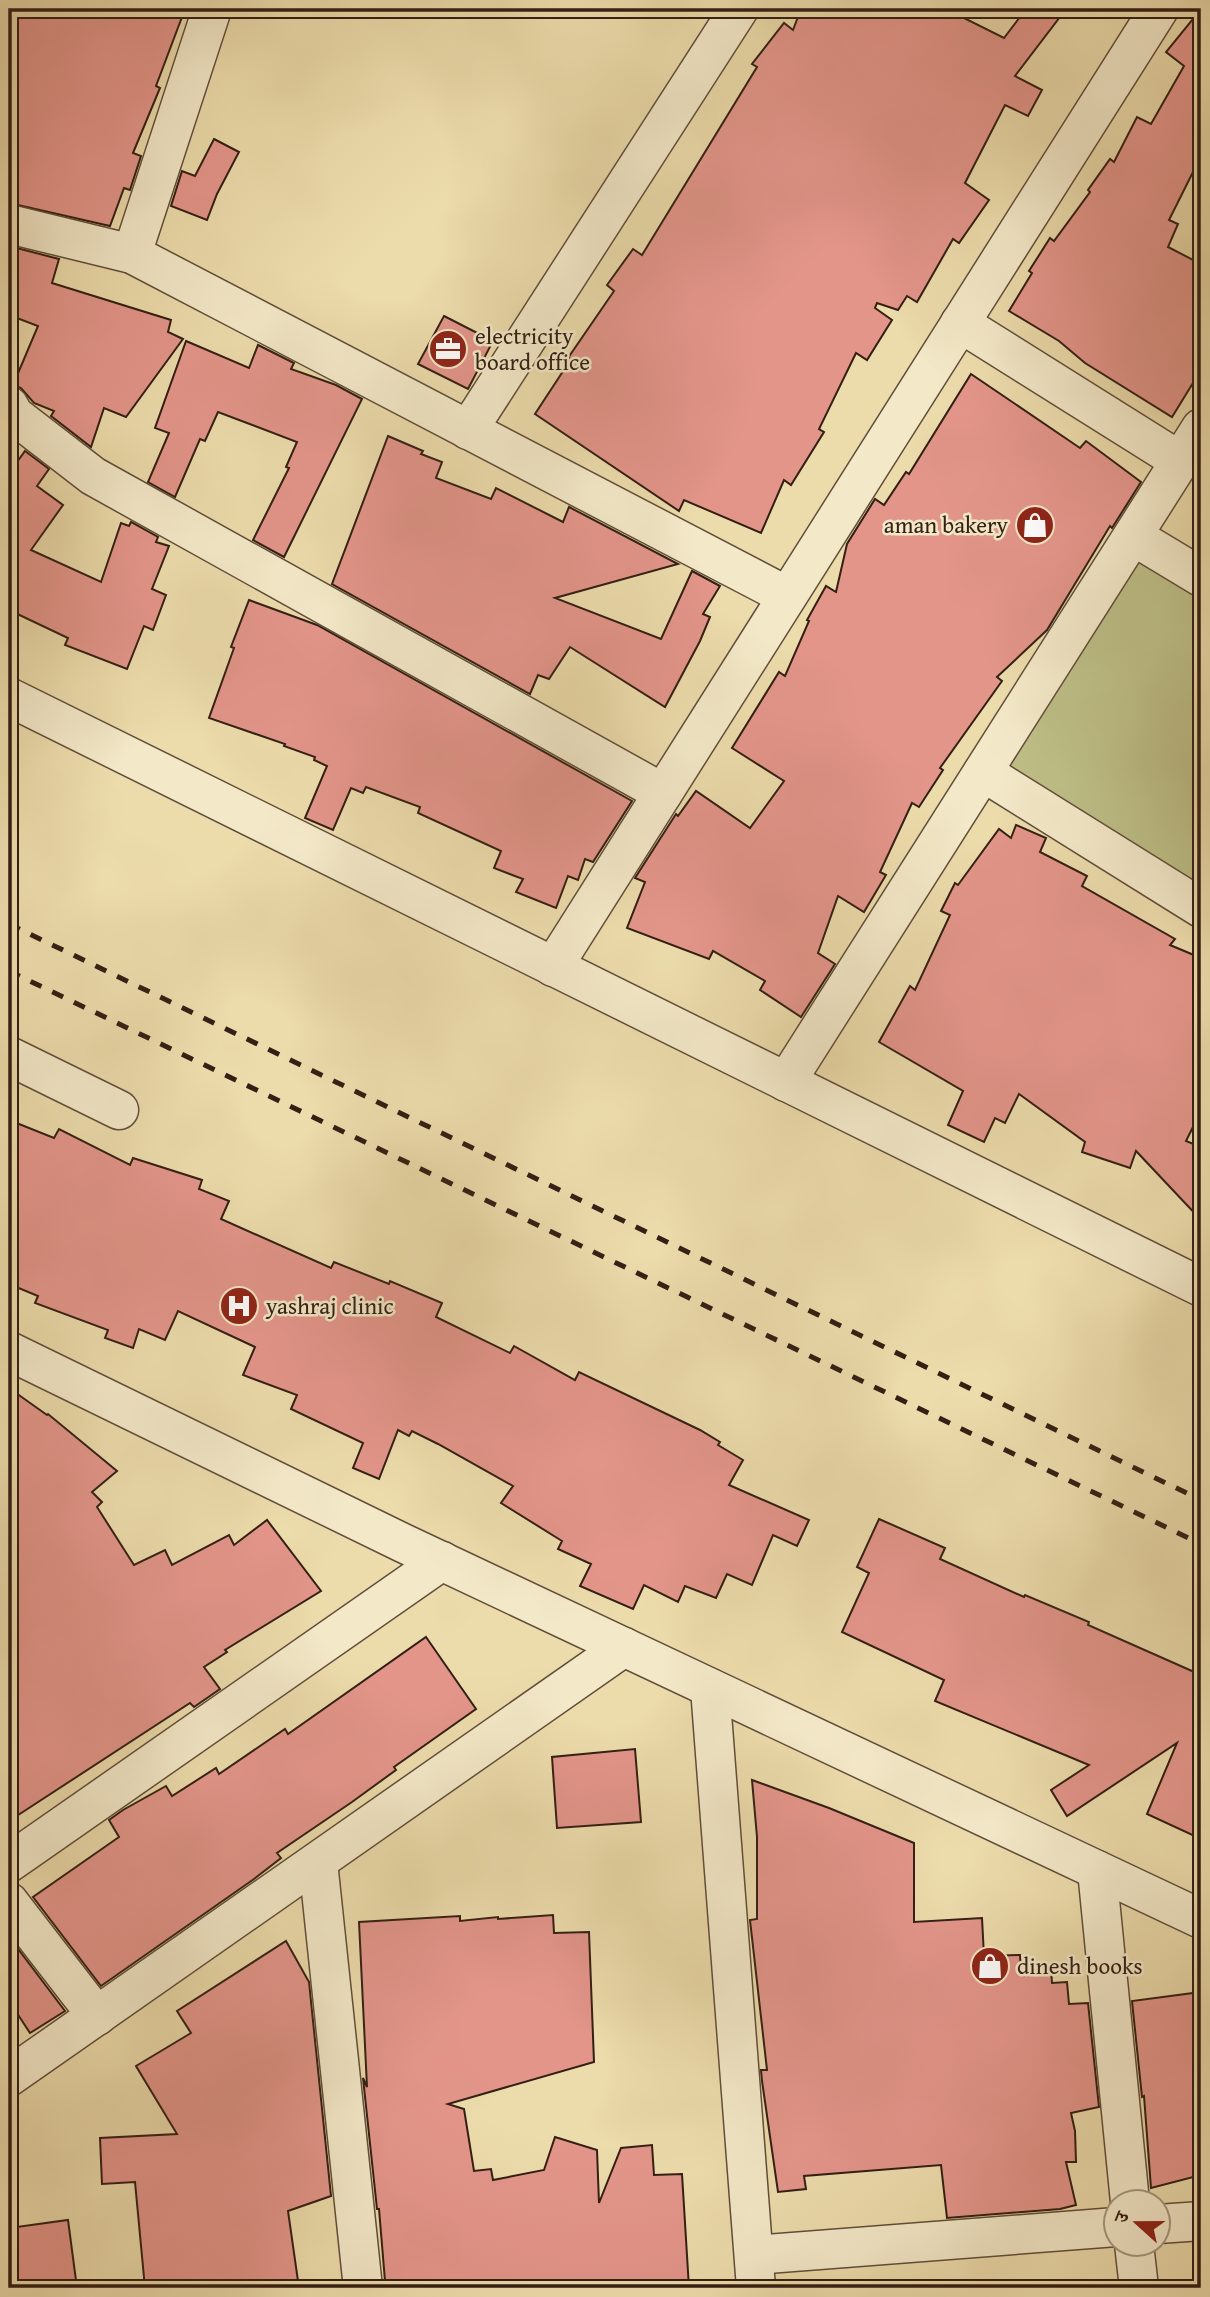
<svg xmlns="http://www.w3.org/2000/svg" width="1210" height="2297" viewBox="0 0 1210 2297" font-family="'Gentium Book Plus','Noto Serif Devanagari',serif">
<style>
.green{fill:#bdbe86;stroke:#786e4d;stroke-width:2}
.building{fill:#e3958a;stroke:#331f14;stroke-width:2}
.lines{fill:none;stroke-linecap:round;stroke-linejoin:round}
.minor-casing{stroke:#614e3a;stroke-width:41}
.minor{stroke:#f3e8c8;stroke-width:38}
.rail{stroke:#331f14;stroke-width:5;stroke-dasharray:12 12;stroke-linecap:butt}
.labels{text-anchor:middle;stroke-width:5;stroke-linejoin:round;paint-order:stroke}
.poi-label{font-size:23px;fill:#331f14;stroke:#f3e8c8;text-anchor:start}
</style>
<rect width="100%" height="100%" fill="#ecdbab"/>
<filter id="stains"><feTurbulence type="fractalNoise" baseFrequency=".00286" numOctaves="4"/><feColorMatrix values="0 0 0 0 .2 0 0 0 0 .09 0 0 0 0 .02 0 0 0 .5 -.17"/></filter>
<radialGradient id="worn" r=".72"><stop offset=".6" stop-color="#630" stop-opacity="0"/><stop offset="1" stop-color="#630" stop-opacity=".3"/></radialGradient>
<polygon class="green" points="1133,536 1201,577 1201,908 983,772"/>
<g class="building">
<polygon points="22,9 185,9 156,86 160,88 133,153 141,156 130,190 124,188 110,226 9,203 9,108 18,85 9,82 9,43"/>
<polygon points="801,9 946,9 1004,38 1026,9 1066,9 1015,76 1042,90 1028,116 1005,105 965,183 989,200 959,243 953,239 917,302 907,296 898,310 877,303 875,308 892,320 867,360 856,353 819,429 824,432 791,485 784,480 761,533 684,500 679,511 535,414 571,359 568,358 614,291 607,285 633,249 642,255 757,67 752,64 784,23 793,30"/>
<polygon points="1201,9 1201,156 1169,220 1178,224 1168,247 1201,264 1201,370 1172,417 1085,363 1059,341 1009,311 1032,273 1029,271 1050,238 1054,241 1090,192 1088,190 1110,159 1114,162 1137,117 1151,124 1184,66 1166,52"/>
<polygon points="214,139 239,152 217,194 207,220 171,206 182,171 195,176"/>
<polygon points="9,246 59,259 52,283 171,320 168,332 183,339 126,417 104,408 91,447 51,416 54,411 34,403 21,388 13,385 38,326 9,315"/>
<polygon points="444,316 493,341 468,389 418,364"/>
<polygon points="186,341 249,368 258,345 294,363 291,369 336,385 362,399 284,557 253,540 289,468 286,467 297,442 218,412 205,441 200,439 175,497 148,482 169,433 155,428"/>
<polygon points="971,374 1080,448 1086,441 1141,482 1112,528 1110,526 1047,630 997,677 1002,681 940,768 943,770 919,807 912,803 880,872 886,875 864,912 838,896 818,953 835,964 801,1017 760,990 765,981 713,951 709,959 627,928 645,882 635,878 676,814 678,816 696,791 750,828 784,781 732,748 779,672 785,676 809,621 807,620 826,586 836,592 847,544 875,499 884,505 906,472 909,474"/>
<polygon points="388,436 423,451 421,454 442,462 436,478 491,499 496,488 563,522 569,507 678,564 555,598 661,639 692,571 720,586 703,614 710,617 700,641 665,707 570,647 549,679 538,675 530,694 332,584"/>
<polygon points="25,451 49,469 37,486 63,505 31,550 101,582 121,523 129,526 131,522 158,537 156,542 169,546 152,589 166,595 153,630 144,626 127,669 65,645 68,638 9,610 9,466 12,469"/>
<polygon points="249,600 317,625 632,801 593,862 585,859 578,880 568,876 556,908 516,892 523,879 494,868 501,851 418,813 420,807 366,787 363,793 351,788 333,830 305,818 327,766 314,760 315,757 284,746 285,744 209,718 234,648 231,647"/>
<polygon points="1016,825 1046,838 1040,852 1087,876 1082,886 1175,939 1170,945 1201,958 1201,1111 1186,1141 1201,1147 1201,1220 1136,1151 1130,1168 1082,1152 1085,1142 1019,1094 1005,1123 995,1118 984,1142 948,1125 963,1091 879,1042 910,986 915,990 950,915 941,911 955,883 958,885 999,829 1011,838"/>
<polygon points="9,1120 54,1138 59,1129 130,1165 133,1158 202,1180 199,1189 229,1201 221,1219 331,1268 334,1262 389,1284 390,1281 442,1303 436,1317 510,1353 514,1346 575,1380 579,1372 700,1430 720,1442 718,1445 743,1460 729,1485 809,1520 797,1546 773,1535 752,1585 727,1574 716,1598 685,1586 678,1602 644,1585 633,1609 580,1586 591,1564 558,1549 562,1541 501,1503 513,1486 438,1444 412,1431 409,1436 398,1430 379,1479 353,1468 363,1443 291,1409 297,1395 243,1375 255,1347 178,1311 165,1340 139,1329 133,1348 105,1338 108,1330 35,1303 38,1296 9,1284"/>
<polygon points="9,1388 47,1415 48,1414 117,1471 92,1492 102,1502 97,1507 134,1565 165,1550 172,1565 229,1535 234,1545 267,1520 321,1591 225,1650 227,1652 204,1667 220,1689 194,1707 190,1703 9,1821"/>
<polygon points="879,1519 945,1548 940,1559 1024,1597 1025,1595 1089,1622 1088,1625 1201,1675 1201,1839 1147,1814 1177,1743 1067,1816 1051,1790 1089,1765 935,1701 944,1680 842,1632 869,1573 857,1567"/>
<polygon points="426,1637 476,1709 394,1767 396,1770 352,1802 277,1853 281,1858 254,1879 101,1986 33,1897 119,1837 109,1820 123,1810 166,1786 172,1796 216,1768 219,1774 285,1729 288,1734"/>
<polygon points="635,1749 641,1822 557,1828 552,1757"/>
<polygon points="752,1780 829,1808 914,1843 914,1922 982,1918 984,1956 1020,1955 1021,1971 1051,1969 1052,1983 1067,1982 1069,2004 1088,2003 1099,2107 1071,2113 1075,2131 1076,2162 1066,2162 1076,2205 1060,2209 947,2218 941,2165 804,2176 806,2189 778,2192 762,2081 761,2070 767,2070 750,1920 757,1919 757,1837"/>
<polygon points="553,1915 554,1933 589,1932 594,2062 448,2104 464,2109 474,2171 491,2169 493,2180 544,2170 555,2137 597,2150 599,2203 621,2148 652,2145 654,2175 682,2174 689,2288 389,2288 388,2281 385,2281 379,2209 377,2209 363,2078 367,2087 359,1922 460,1916 460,1921 498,1917 498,1919"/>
<polygon points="9,1937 65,2011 30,2033 9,2001"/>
<polygon points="286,1941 309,1982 331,2196 288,2211 299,2288 145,2288 135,2182 102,2184 100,2138 177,2134 136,2066 191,2033 177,2011"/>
<polygon points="1201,1992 1201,2085 1199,2086 1201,2175 1151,2188 1144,2096 1142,2097 1132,2001"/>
<polygon points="68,2220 77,2288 9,2288 9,2228"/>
</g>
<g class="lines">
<defs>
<g id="minor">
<polyline points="9,224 132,254 787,596"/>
<polyline points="132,254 212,9"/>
<polyline points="960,323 1180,461"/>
<polyline points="9,406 14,415 93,476 663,793"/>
<polyline points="468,430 739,9"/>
<polyline points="1133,536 1201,577"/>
<polyline points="9,697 1201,1287"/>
<polyline points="983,772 1201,908"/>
<polyline points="553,967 1159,9"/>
<polyline points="9,1056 119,1110"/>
<polyline points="786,1082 1201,428"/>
<polyline points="9,1351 403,1543 1201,1919"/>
<polyline points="710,1688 756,2288"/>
<polyline points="318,1862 363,2288"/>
<polyline points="9,1863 442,1561"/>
<polyline points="1097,1870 1130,2202"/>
<polyline points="9,1902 97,2016"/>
<polyline points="9,2077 624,1647"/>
<polyline points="1158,2224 1201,2221"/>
<polyline points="1134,2244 1139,2288"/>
<polyline points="754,2255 1116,2227"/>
</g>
</defs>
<use href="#minor" class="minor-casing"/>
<use href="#minor" class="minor"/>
<g class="rail">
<polyline points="9,924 1201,1500"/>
<polyline points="9,971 1201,1544"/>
</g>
</g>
<defs>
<symbol id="office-disc" viewBox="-11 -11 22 22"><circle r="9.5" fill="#8f2418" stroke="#f3e8c8"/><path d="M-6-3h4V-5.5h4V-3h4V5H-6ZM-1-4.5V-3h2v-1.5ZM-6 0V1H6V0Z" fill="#fff"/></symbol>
<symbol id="shop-disc" viewBox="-11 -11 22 22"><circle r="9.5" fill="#8f2418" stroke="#f3e8c8"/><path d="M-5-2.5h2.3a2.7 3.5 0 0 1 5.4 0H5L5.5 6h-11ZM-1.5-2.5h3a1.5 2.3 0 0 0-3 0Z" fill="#fff"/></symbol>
<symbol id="hospital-disc" viewBox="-11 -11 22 22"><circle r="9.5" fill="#8f2418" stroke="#f3e8c8"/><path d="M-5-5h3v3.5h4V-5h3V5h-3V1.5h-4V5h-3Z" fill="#fff"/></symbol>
</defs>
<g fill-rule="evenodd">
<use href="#office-disc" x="426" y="327" width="44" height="44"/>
<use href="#shop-disc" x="1013" y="503" width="44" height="44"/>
<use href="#hospital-disc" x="217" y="1284" width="44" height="44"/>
<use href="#shop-disc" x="968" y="1944" width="44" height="44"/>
</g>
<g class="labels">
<g class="poi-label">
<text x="475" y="344">electricity<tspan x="475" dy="26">board office</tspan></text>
<text x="1008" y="533" text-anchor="end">aman bakery</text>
<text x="266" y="1314">yashraj clinic</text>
<text x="1017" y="1974">dinesh books</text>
</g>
</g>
<rect width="1210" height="2297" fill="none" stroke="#ecdbab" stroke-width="35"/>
<rect x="10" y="10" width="1189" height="2276" fill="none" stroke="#331f14" stroke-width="3.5"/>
<rect x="18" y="18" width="1175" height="2262" fill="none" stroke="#331f14" stroke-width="2"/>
<g transform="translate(1137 2223) rotate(291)"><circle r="33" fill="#f3e8c8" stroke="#a69880" stroke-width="2"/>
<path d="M0-5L12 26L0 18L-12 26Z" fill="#8f2418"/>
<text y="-10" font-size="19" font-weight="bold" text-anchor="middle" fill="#331f14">उ</text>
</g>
<rect width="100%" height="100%" filter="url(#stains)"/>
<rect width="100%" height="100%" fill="url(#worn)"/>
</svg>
